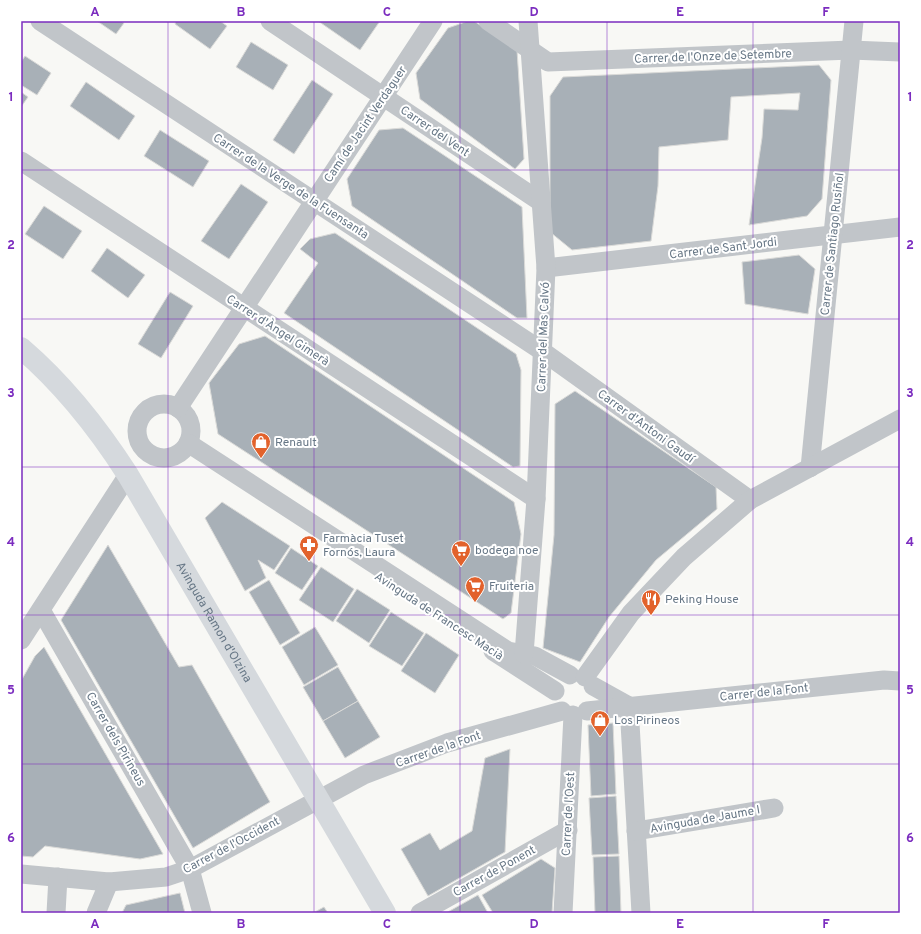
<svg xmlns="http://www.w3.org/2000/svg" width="921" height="934" viewBox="0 0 921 934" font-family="Overpass,sans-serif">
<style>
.building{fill:#a8b0b7;stroke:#dadad8}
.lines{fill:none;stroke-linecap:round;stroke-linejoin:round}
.street{stroke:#c1c5c9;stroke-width:19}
.secondary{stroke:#d5d9dd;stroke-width:22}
.grid{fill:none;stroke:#7b2cbf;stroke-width:1;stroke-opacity:0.55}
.labels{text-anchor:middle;stroke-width:4;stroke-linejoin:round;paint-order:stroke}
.street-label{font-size:12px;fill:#677786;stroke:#fff}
.poi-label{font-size:12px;fill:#677786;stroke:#fff;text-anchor:start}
.neatline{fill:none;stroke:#7b2cbf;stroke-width:1.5}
.grid-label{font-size:13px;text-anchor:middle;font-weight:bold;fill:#7b2cbf}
</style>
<rect width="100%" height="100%" fill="#f8f8f5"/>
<g class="building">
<polygon points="97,21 121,21 124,23 116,34"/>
<polygon points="176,21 220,21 227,26 210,49 175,24"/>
<polygon points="318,21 380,21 360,50"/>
<polygon points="468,21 474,21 517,50 524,159 515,169 420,99 416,73 448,28"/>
<polygon points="251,42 288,65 273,90 236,67"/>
<polygon points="25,56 51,73 37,95 21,85 21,62"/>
<polygon points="819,65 831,80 822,199 807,216 749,225 762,138 764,109 798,110 800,93 731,97 728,140 659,147 658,186 651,241 572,250 550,232 550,96 563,77"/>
<polygon points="312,80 333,94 294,154 273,140"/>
<polygon points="86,82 135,116 119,140 70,106"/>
<polygon points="21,92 28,97 21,107"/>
<polygon points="403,128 522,207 527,318 517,318 352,206 347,179 379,130"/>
<polygon points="160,130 209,161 193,187 144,156"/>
<polygon points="241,184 268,202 229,259 201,241"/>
<polygon points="44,206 82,231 63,259 25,234"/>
<polygon points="335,233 516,354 521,370 520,466 513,467 284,313 318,263 300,249 310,239"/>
<polygon points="107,248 145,275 128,298 91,271"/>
<polygon points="799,255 815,269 808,314 745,304 742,262"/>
<polygon points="170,292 193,306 161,358 138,344"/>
<polygon points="265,336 514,502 521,534 511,613 503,619 218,434 209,383 239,344"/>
<polygon points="575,391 716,487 717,509 656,560 609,617 580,662 543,648 554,535 555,404"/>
<polygon points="222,502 290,546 274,570 258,560 266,578 245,591 205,518"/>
<polygon points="108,545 179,667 192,665 270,802 193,848 61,620"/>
<polygon points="291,548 318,566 302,590 275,573"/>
<polygon points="321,567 354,589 333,622 299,600"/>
<polygon points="269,580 300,633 280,645 249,592"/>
<polygon points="357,589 390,610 369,643 336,621"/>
<polygon points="391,612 424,633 402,666 369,646"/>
<polygon points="315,627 338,665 304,685 282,647"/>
<polygon points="426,633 459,655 435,693 401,671"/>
<polygon points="44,647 163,854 140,859 45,846 33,857 21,856 21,681 35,656"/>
<polygon points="338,667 358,701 323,721 303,687"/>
<polygon points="358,701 380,737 345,758 323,721"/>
<polygon points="613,723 616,794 591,796 588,725"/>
<polygon points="510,749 505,852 428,896 401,849 430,833 440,850 472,831 485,758"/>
<polygon points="616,796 619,854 592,855 589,798"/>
<polygon points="619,856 621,913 595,913 593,857"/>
<polygon points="541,859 555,868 552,913 493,913 482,895"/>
<polygon points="180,893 185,913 122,913 126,905"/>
<polygon points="478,895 488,913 446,913"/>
<polygon points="324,907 328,913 313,913"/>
</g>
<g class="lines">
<g class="street">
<polyline points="40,21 542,351 750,500"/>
<polyline points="270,21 541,202"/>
<polyline points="488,21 548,62 851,50 900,52"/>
<polyline points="21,161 536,499"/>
<polyline points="546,268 900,227"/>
<circle cx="164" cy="431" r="27"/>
<polyline points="178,408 433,21"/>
<polyline points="188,443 508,651 535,656 570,675"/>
<polyline points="810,468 854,21"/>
<polyline points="41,610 190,869 202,913"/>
<polyline points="21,640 128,475"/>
<polyline points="493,651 555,691"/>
<polyline points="524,654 536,499 546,268 528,21"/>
<polyline points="585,677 631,613 684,557 750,500 900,419"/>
<polyline points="593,686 629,706"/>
<polyline points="629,706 641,913"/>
<polyline points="587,711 884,680 900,681"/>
<polyline points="636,831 774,808"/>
<polyline points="21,874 109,882 166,877 190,869 364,775 447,743 562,711"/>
<polyline points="56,913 58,877"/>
<polyline points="96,913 109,882"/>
<polyline points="420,913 568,830"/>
<polyline points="563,913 573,715"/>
</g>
<path class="secondary" id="s1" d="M21,348c42,36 77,80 107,127l257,438"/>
</g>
<path class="grid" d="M168,21v892M314,21v892M460,21v892M607,21v892M753,21v892M21,170h879M21,319h879M21,467h879M21,615h879M21,764h879"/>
<defs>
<symbol id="shop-pin" viewBox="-11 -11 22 30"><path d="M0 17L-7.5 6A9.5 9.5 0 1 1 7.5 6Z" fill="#e2622c" stroke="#fff"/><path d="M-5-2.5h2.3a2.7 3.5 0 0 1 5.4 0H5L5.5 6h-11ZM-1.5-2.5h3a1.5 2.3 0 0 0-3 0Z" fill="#fff"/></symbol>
<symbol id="pharmacy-pin" viewBox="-11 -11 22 30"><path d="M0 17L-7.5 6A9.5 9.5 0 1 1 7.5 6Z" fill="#e2622c" stroke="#fff"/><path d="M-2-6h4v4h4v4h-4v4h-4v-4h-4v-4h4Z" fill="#fff"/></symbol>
<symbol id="supermarket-pin" viewBox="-11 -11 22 30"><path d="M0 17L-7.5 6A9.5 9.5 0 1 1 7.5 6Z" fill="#e2622c" stroke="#fff"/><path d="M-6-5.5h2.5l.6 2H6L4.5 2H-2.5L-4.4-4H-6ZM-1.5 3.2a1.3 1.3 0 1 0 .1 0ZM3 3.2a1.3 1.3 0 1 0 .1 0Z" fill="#fff"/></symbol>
<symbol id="restaurant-pin" viewBox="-11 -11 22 30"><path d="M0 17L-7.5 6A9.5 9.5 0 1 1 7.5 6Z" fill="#e2622c" stroke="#fff"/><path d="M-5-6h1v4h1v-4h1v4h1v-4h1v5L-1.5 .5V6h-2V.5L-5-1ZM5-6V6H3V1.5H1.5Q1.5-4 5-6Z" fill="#fff"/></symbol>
</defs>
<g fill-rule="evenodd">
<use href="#shop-pin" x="250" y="431" width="22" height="30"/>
<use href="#pharmacy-pin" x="298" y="534" width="22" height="30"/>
<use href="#supermarket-pin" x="450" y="539" width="22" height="30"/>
<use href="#supermarket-pin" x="464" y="575" width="22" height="30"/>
<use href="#restaurant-pin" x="640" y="588" width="22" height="30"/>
<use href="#shop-pin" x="589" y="709" width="22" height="30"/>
</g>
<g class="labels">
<g class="street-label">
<text transform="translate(713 56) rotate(-2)" y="4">Carrer de l'Onze de Setembre</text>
<text transform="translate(365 124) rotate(-56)" y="4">Camí de Jacint Verdaguer</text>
<text transform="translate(435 131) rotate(34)" y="4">Carrer del Vent</text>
<text transform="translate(291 186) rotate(33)" y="4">Carrer de la Verge de la Fuensanta</text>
<text transform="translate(832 244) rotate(-84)" y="4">Carrer de Santiago Rusiñol</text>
<text transform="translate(723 248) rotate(-7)" y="4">Carrer de Sant Jordi</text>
<text transform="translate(278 330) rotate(33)" y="4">Carrer d'Àngel Gimerà</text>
<text transform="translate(543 337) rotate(-88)" y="4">Carrer del Mas Calvó</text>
<text transform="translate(646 426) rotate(36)" y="4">Carrer d'Antoni Gaudí</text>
<text transform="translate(439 616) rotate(33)" y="4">Avinguda de Francesc Macià</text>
<text dy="4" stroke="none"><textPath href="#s1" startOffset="337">Avinguda Ramon d'Olzina</textPath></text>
<text transform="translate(764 692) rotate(-6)" y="4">Carrer de la Font</text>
<text transform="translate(116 739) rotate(60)" y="4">Carrer dels Pirineus</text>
<text transform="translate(438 749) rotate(-19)" y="4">Carrer de la Font</text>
<text transform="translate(568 814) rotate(-87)" y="4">Carrer de l'Oest</text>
<text transform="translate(705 819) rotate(-10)" y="4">Avinguda de Jaume I</text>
<text transform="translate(231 845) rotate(-28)" y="4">Carrer de l'Occident</text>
<text transform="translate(494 871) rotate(-29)" y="4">Carrer de Ponent</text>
</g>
<g class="poi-label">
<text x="275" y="446">Renault</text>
<text x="323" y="542">Farmàcia Tuset<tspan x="323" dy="14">Fornós, Laura</tspan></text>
<text x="475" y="554">bodega noe</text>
<text x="489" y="590">Fruiteria</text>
<text x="665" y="603">Peking House</text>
<text x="614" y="724">Los Pirineos</text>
</g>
</g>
<rect width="921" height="934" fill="none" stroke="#ffffff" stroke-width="44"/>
<rect x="22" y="22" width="877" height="890" class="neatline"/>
<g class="grid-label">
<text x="95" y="16">A</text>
<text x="241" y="16">B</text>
<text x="387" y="16">C</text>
<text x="534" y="16">D</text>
<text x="680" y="16">E</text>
<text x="826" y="16">F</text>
<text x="11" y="101">1</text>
<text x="910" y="101">1</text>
<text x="11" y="249">2</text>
<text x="910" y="249">2</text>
<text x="11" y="397">3</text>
<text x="910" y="397">3</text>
<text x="11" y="546">4</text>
<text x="910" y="546">4</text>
<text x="11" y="694">5</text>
<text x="910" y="694">5</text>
<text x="11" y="842">6</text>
<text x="910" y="842">6</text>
<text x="95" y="928">A</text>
<text x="241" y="928">B</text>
<text x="387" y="928">C</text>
<text x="534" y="928">D</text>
<text x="680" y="928">E</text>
<text x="826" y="928">F</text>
</g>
</svg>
